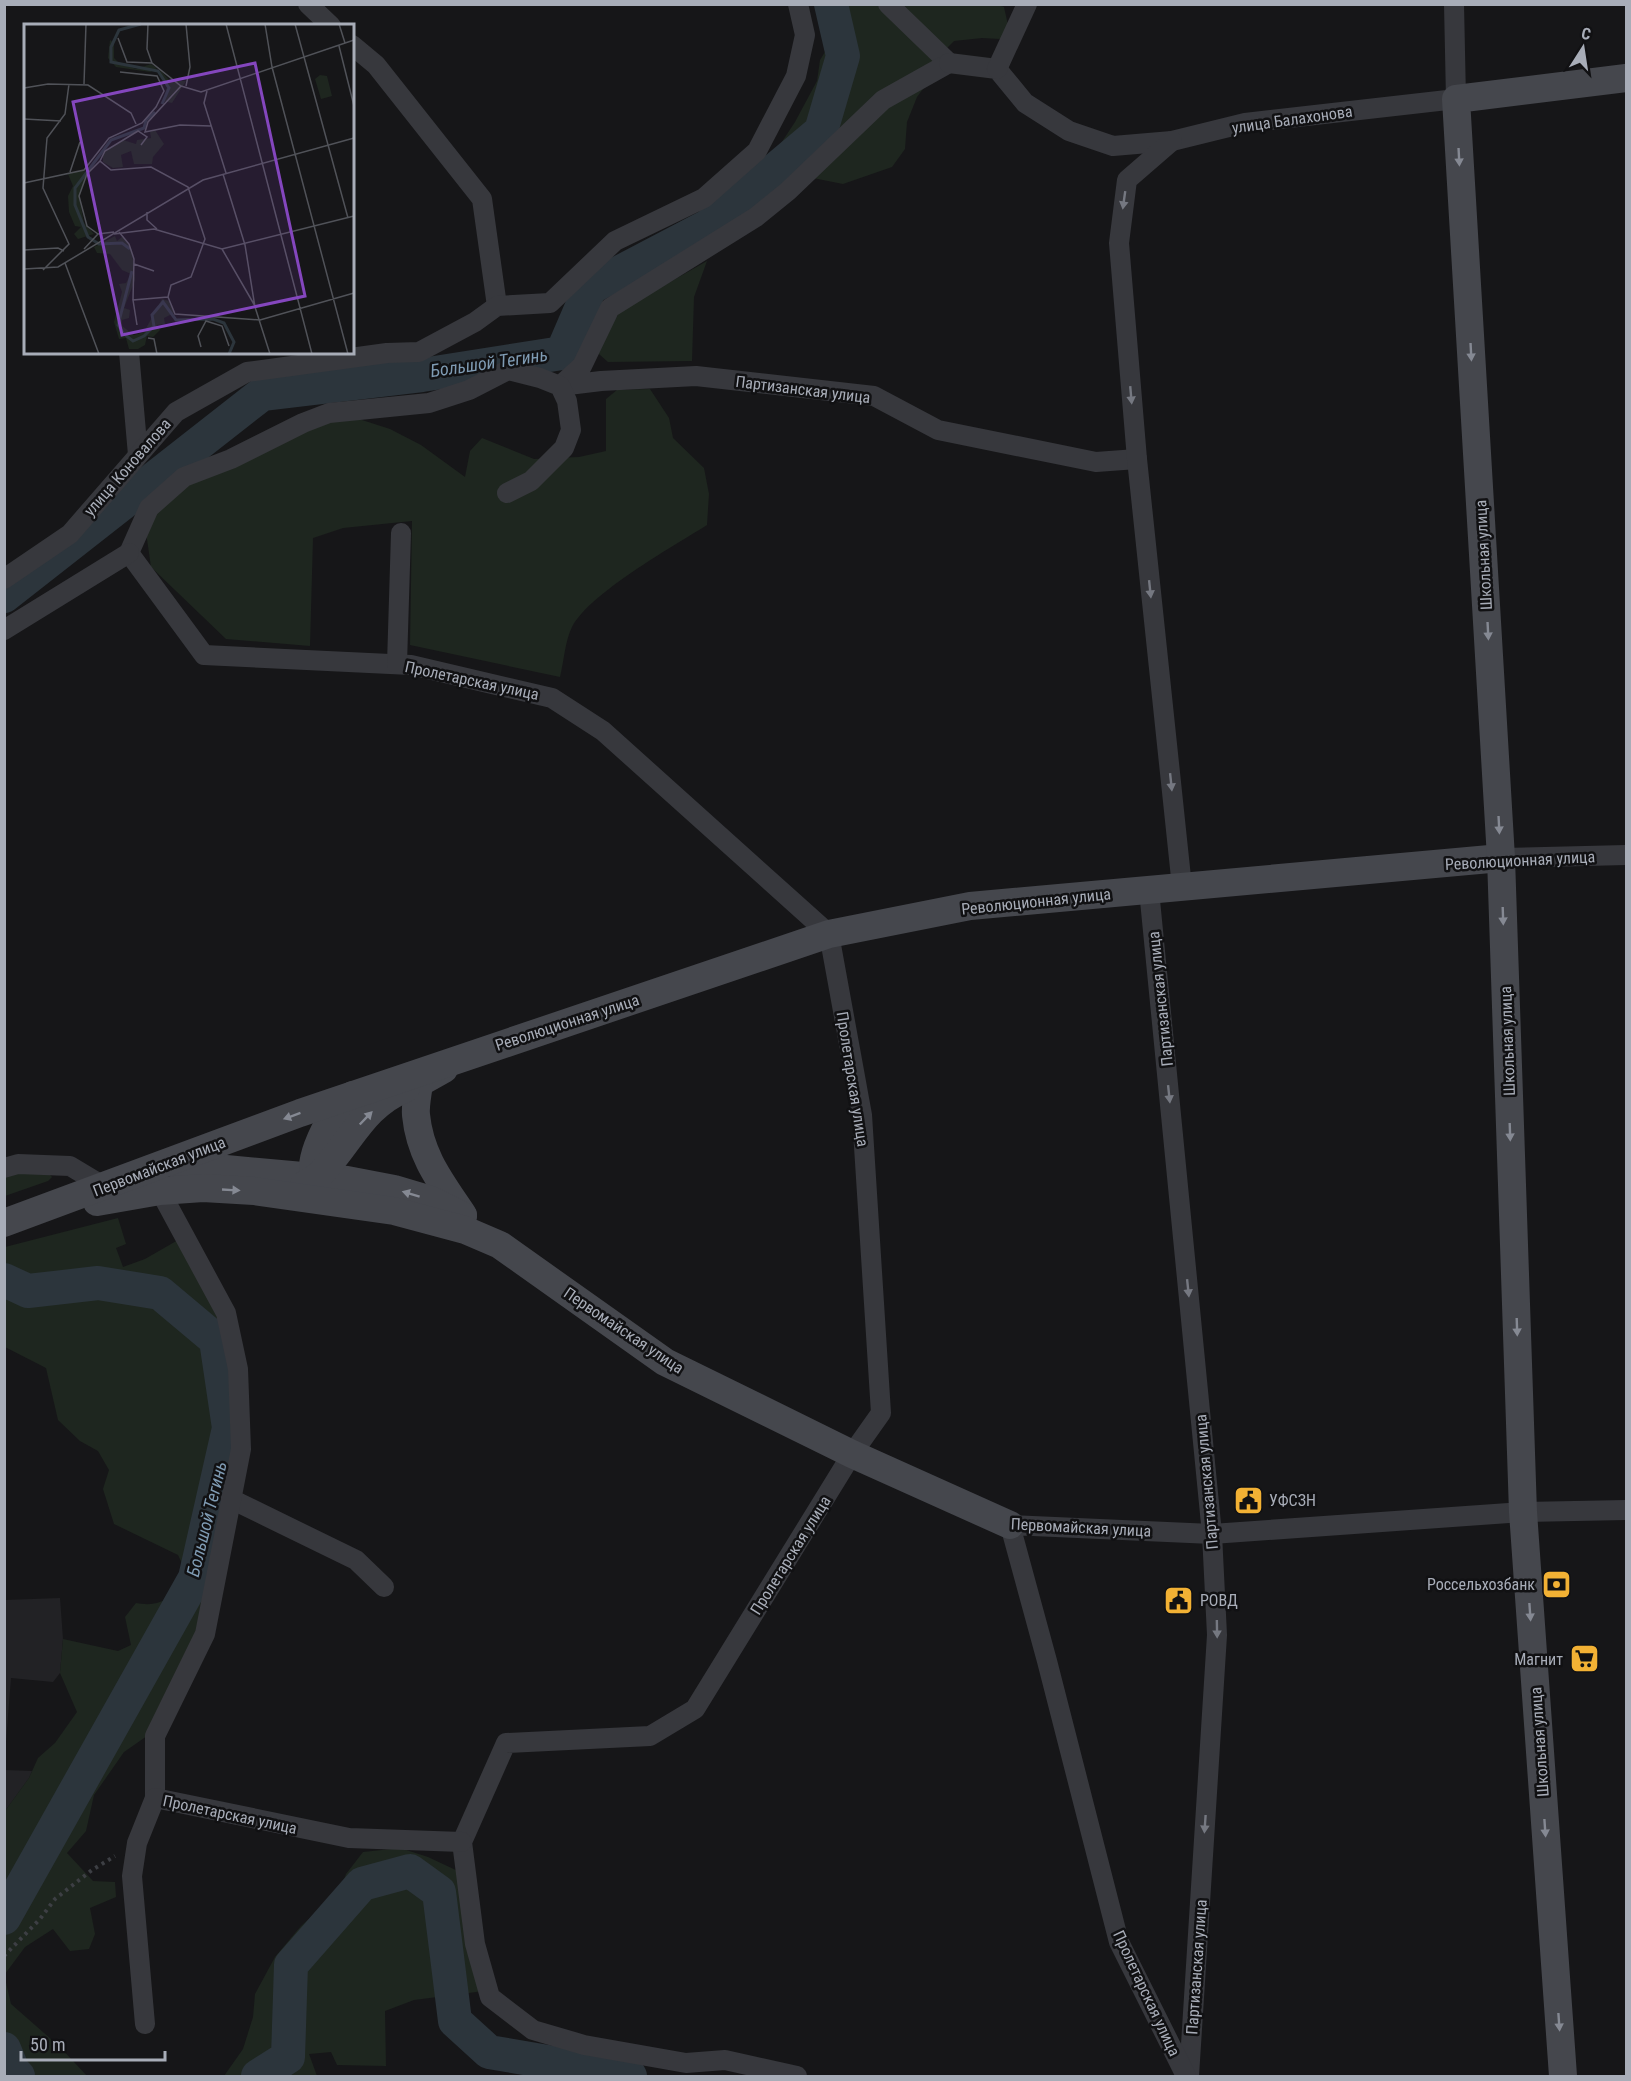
<svg xmlns="http://www.w3.org/2000/svg" width="1631" height="2081" viewBox="0 0 1631 2081" font-family="'Roboto Condensed',sans-serif">
<style>
.built{fill:#222225}
.green{fill:#1e261f}
.lines{fill:none;stroke-linecap:round;stroke-linejoin:round}
.river{stroke:#2c353c;stroke-width:34}
.path{stroke:#3d3f44;stroke-width:4;stroke-dasharray:3 4.5;stroke-linecap:butt}
.street{stroke:#37383d;stroke-width:20}
.secondary{stroke:#45474d;stroke-width:28}
.oneway{fill:#858993}
.oneway2{fill:#757881}
.labels{text-anchor:middle;stroke-width:5;stroke-linejoin:round;paint-order:stroke}
.street-label{font-size:16px;fill:#a8adb8;stroke:#111113}
.poi-label{font-size:16px;fill:#a8adb8;stroke:#111113;text-anchor:start}
.water-label{font-size:18px;font-style:italic;fill:#7f9bb3;stroke:#111113}
.inset-river{fill:none;stroke:#2c353c;stroke-width:3}
.inset-road{fill:none;stroke:#505258;stroke-width:1.5}
.view{fill:#8446be;fill-opacity:0.15;stroke:#8446be;stroke-width:3}
.inset-edge{fill:none;stroke:#a8adb8;stroke-width:3}
</style>
<rect width="100%" height="100%" fill="#161618"/>
<g class="built">
<polygon points="60,1598 63,1639 60,1673 53,1682 11,1678 5,1755 5,1600"/>
<polygon points="5,1770 32,1771 29,1778 5,1811"/>
</g>
<g class="green">
<polygon points="994,4 1004,7 1008,25 1001,39 982,38 954,41 936,59 929,81 917,97 907,122 905,149 892,167 843,184 788,173 772,157 795,122 817,81 820,60 828,47 821,5"/>
<polygon points="707,261 694,297 692,361 608,362 599,354 600,343 621,310"/>
<path d="M650,389l19,29 4,20 31,30 5,26 -2,31c-35,22 -117,68 -135,102 -7,14 -8,34 -12,50l-150,-32 2,-124 -69,7 -30,10 -3,108 -84,-7 -75,-72 -5,-35 22,-38 161,-76 33,2 28,9 31,16 44,32 5,-26 12,-13 52,21 45,-2 27,-6v-52l11,-9z"/>
<polygon points="28,1169 49,1174 52,1177 48,1181 5,1196 4,1174"/>
<path d="M118,1218l8,26 -10,4 7,19 22,-8 40,-23 41,77 15,136 -36,185 -58,102 -23,16 -30,43 -8,36 -19,22 26,28 22,1 1,15 -26,11 5,26 -6,15 -19,2 -17,-22 -28,18 -20,27v-163l24,-33 9,-20 17,-15 22,-31 -17,-39 3,-34 55,12 13,-6 -6,-28 11,-14c27,5 37,-7 52,-27l-10,-21 -64,-31 -11,-35 6,-19 -11,-19 -18,-10 -22,-21 -12,-52 -41,-21v-100z"/>
<polygon points="400,1848 428,1857 460,1872 466,1949 484,1991 414,2000 385,2011 386,2066 337,2065 331,2052 309,2054 317,2076 224,2076 243,2049 253,2017 255,1994 275,1957 301,1926 340,1891 346,1874 363,1852"/>
<polygon points="5,1978 11,2004 60,2047 87,2076 5,2076"/>
</g>
<g class="lines">
<g class="river">
<polyline points="4,596 262,394 422,375 562,353 590,288 708,226 821,131 843,56 831,4"/>
<polyline points="4,1280 28,1291 98,1283 160,1293 216,1340 229,1428 195,1578 4,1918"/>
<polyline points="4,2049 13,2071 18,2076"/>
<polyline points="258,2076 288,2057 291,1965 362,1884 410,1871 439,1892 455,2021 489,2052 630,2076"/>
</g>
<polyline class="path" points="4,1956 40,1919 55,1899 92,1870 115,1856"/>
<g class="street">
<polyline points="308,4 331,26"/>
<polyline points="888,4 949,63"/>
<polyline points="352,45 376,65 482,199 497,306"/>
<polyline points="949,63 883,100 788,191 756,217 610,308 582,366 560,386 601,381 696,376 874,396 938,430 1096,462 1137,459"/>
<polyline points="949,63 997,69 1025,103 1069,131 1113,146 1172,141 1245,123 1456,99 1454,4"/>
<polyline points="997,69 1027,4"/>
<polyline points="1172,141 1127,180 1119,243 1137,459 1182,887"/>
<polyline points="129,352 138,455"/>
<polyline points="507,493 531,481 564,448 571,430 567,401 560,386 540,378 508,370 469,390 429,403 329,413 303,423 231,459 184,477 149,508 129,553 204,655 411,665 552,698 603,731 829,934 862,1115 881,1413 852,1454 695,1709 650,1736 506,1743 462,1842 475,1944 490,1997 533,2030 584,2045 686,2063 725,2060 797,2076"/>
<polyline points="4,579 70,534 176,412 247,372 387,353 419,352 475,322 497,306 550,303 615,241 704,198 757,151 796,76 805,35 798,4"/>
<polyline points="4,630 129,553"/>
<polyline points="397,664 401,533"/>
<polyline points="1501,858 1626,855"/>
<polyline points="1149,890 1212,1534 1217,1635 1189,2076"/>
<polyline points="4,1168 18,1164 70,1166 105,1187"/>
<polyline points="231,1499 356,1560 384,1587"/>
<polyline points="155,1798 155,1736 205,1634 241,1449 238,1369 226,1313 160,1191"/>
<polyline points="145,2024 132,1876 137,1843 155,1798 349,1838 462,1842"/>
<polyline points="1186,2076 1119,1942 1047,1661 1010,1525 1212,1534 1523,1512 1626,1510"/>
</g>
<g class="secondary">
<path d="M444,1069l-25,14c-1,10 -4,22 -3,32 4,41 25,67 47,100"/>
<polyline points="183,1172 226,1169 347,1180 394,1189 431,1200 463,1216"/>
<path d="M315,1178c-8,-15 9,-48 18,-62 5,-8 14,-15 20,-21"/>
<path d="M304,1185c6,-4 15,-8 19,-14 29,-31 40,-65 83,-83"/>
<polyline points="97,1202 160,1191 203,1188 254,1191 394,1211 465,1230 500,1245 665,1362 852,1454 1010,1525"/>
<polyline points="4,1223 300,1113 829,934 970,906 1501,858"/>
<polyline points="1563,2076 1523,1512 1501,858 1456,99 1626,78"/>
</g>
</g>
<defs><path id="oneway-solid" d="M-6-.8H1V-3.2L6.5 0L1 3.2V.8H-6Z" transform="scale(1.5)"/></defs>
<g class="oneway">
<use href="#oneway-solid" transform="translate(1459 157) rotate(87)"/>
<use href="#oneway-solid" transform="translate(1471 352) rotate(87)"/>
<use href="#oneway-solid" transform="translate(1488 631) rotate(87)"/>
<use href="#oneway-solid" transform="translate(1499 825) rotate(87)"/>
<use href="#oneway-solid" transform="translate(1503 916) rotate(88)"/>
<use href="#oneway-solid" transform="translate(292 1116) rotate(160)"/>
<use href="#oneway-solid" transform="translate(366 1118) rotate(-46)"/>
<use href="#oneway-solid" transform="translate(1510 1132) rotate(88)"/>
<use href="#oneway-solid" transform="translate(231 1190) rotate(3)"/>
<use href="#oneway-solid" transform="translate(411 1194) rotate(-163)"/>
<use href="#oneway-solid" transform="translate(1517 1327) rotate(88)"/>
<use href="#oneway-solid" transform="translate(1530 1612) rotate(86)"/>
<use href="#oneway-solid" transform="translate(1545 1828) rotate(86)"/>
<use href="#oneway-solid" transform="translate(1559 2022) rotate(86)"/>
</g>
<g class="oneway2">
<use href="#oneway-solid" transform="translate(1124 200) rotate(98)"/>
<use href="#oneway-solid" transform="translate(1131 395) rotate(85)"/>
<use href="#oneway-solid" transform="translate(1150 589) rotate(84)"/>
<use href="#oneway-solid" transform="translate(1171 782) rotate(84)"/>
<use href="#oneway-solid" transform="translate(1169 1094) rotate(84)"/>
<use href="#oneway-solid" transform="translate(1188 1288) rotate(84)"/>
<use href="#oneway-solid" transform="translate(1217 1629) rotate(89)"/>
<use href="#oneway-solid" transform="translate(1205 1824) rotate(94)"/>
</g>
<defs>
<symbol id="civic-square" viewBox="-11 -11 22 22"><rect x="-9" y="-9" width="18" height="18" rx="4" fill="#f2b134" stroke="#111113"/><path d="M-.6-6.5H3V-4.5H.6V-3L4-1V1h2V6H-6V1h2V-1L-.6-3ZM-1.2 2.5V6h2.4V2.5Z" fill="#111"/></symbol>
<symbol id="bank-square" viewBox="-11 -11 22 22"><rect x="-9" y="-9" width="18" height="18" rx="4" fill="#f2b134" stroke="#111113"/><path d="M-6-4H6V4H-6ZM0-2.3a2.3 2.3 0 1 0 0 4.6a2.3 2.3 0 1 0 0-4.6Z" fill="#111"/></symbol>
<symbol id="supermarket-square" viewBox="-11 -11 22 22"><rect x="-9" y="-9" width="18" height="18" rx="4" fill="#f2b134" stroke="#111113"/><path d="M-6-5.5h2.5l.6 2H6L4.5 2H-2.5L-4.4-4H-6ZM-1.5 3.2a1.3 1.3 0 1 0 .1 0ZM3 3.2a1.3 1.3 0 1 0 .1 0Z" fill="#111"/></symbol>
</defs>
<g fill-rule="evenodd">
<use href="#civic-square" x="1232" y="1484" width="33" height="33"/>
<use href="#bank-square" x="1540" y="1568" width="33" height="33"/>
<use href="#civic-square" x="1162" y="1584" width="33" height="33"/>
<use href="#supermarket-square" x="1568" y="1642" width="33" height="33"/>
</g>
<g class="labels">
<g class="street-label">
<text transform="translate(1292 119) rotate(-8)" y="6">улица Балахонова</text>
<text transform="translate(803 389) rotate(7)" y="6">Партизанская улица</text>
<text transform="translate(127 467) rotate(-49)" y="6">улица Коновалова</text>
<text transform="translate(1483 555) rotate(-93)" y="6">Школьная улица</text>
<text transform="translate(472 680) rotate(12)" y="6">Пролетарская улица</text>
<text transform="translate(1520 860) rotate(-3)" y="6">Революционная улица</text>
<text transform="translate(1036 901) rotate(-6)" y="6">Революционная улица</text>
<text transform="translate(1160 999) rotate(-96)" y="6">Партизанская улица</text>
<text transform="translate(567 1022) rotate(-18)" y="6">Революционная улица</text>
<text transform="translate(1507 1041) rotate(-92)" y="6">Школьная улица</text>
<text transform="translate(853 1079) rotate(81)" y="6">Пролетарская улица</text>
<text transform="translate(159 1166) rotate(-21)" y="6">Первомайская улица</text>
<text transform="translate(624 1330) rotate(34)" y="6">Первомайская улица</text>
<text transform="translate(1206 1482) rotate(-95)" y="6">Партизанская улица</text>
<text transform="translate(1081 1527) rotate(3)" y="6">Первомайская улица</text>
<text transform="translate(790 1555) rotate(-58)" y="6">Пролетарская улица</text>
<text transform="translate(1539 1742) rotate(-94)" y="6">Школьная улица</text>
<text transform="translate(230 1814) rotate(12)" y="6">Пролетарская улица</text>
<text transform="translate(1196 1967) rotate(-86)" y="6">Партизанская улица</text>
<text transform="translate(1147 1993) rotate(65)" y="6">Пролетарская улица</text>
</g>
<g class="poi-label">
<text x="1269" y="1506">УФСЗН</text>
<text x="1535" y="1590" text-anchor="end">Россельхозбанк</text>
<text x="1200" y="1606">РОВД</text>
<text x="1563" y="1665" text-anchor="end">Магнит</text>
</g>
<g class="water-label">
<text transform="translate(489 363) rotate(-8)" y="6">Большой Тегинь</text>
<text transform="translate(207 1519) rotate(-76)" y="6">Большой Тегинь</text>
</g>
</g>
<g transform="translate(24 24)">
<rect width="330" height="330" fill="#161618"/>
<path d="M86,16l4,3v15l5,5 17,6 15,-5 6,4 -7,4 -34,-5 -8,-9zM137,47l9,10h16l-14,22 -9,-2 4,-14 -9,-15zM296,51l7,1 5,20 -11,3 -6,-20zM131,106l9,14 -11,13 -1,7h-18l-3,-13 -10,4 2,12 -10,1 -10,-6v-9l20,-13 13,4 1,-4 14,-2 -1,-6zM60,146l3,4 -8,22 5,27 10,11 -16,5 -4,-5 7,-7 -6,-1 -6,-14 -1,-16 5,-10 -5,-12zM91,212l2,5 6,-5 9,14 3,30 -11,28 6,2 -1,8 -7,2v6l12,9 10,-3 18,-33 7,2 5,12 -10,5 1,6 -8,1 3,5 -7,7 -6,-1 -2,9 -7,4h-9l-3,-11 -7,1 -5,-17 8,-30 -3,-8 7,-1 5,-9 -9,-4 -12,-16 -13,-1 -3,-6z" fill="#1e261f"/>
<path class="inset-river" d="M117,0l-22,6 -8,17v15l47,9 11,17 -7,16M106,225l-8,-6 -23,1 -11,-7 -13,-32v-17l36,-48 33,-12 2,-8 9,-8M108,247l-14,54 6,9 9,7 11,-5 10,-10 -2,-11 11,-13 13,18 37,-1 11,4 10,19 -5,12"/>
<path class="inset-road" d="M124,0l-1,25 5,14 29,23 20,6 153,-52M162,0l4,43 -4,19M202,0l86,330M241,0l7,43 76,287M271,0l53,194M315,0l6,19M94,14l9,24 25,1M315,22l15,60M60,60l2,-60M157,62l-33,36 -3,10 35,-7 31,1M0,64l24,-4 40,1 43,28 5,11M183,67l-3,12 22,70M0,95l37,2M117,121l6,-8 -9,-6 -33,20 -5,10 11,9 40,-3 37,20 17,52 -14,38 -20,8 -3,12 7,17 85,6 94,-27M46,148l10,-30M199,150l22,71 10,62 15,47M0,159l60,-13 25,-32 33,-15 14,-16 8,-16 -7,-15 -37,-4M123,188v8l10,9M95,208l10,12 5,15 -1,41M74,210l-11,-8 -8,-30 8,-22 13,-13M90,210l40,-5 68,20 132,-33M60,225l14,-15 16,-2M198,225l33,57M0,226l34,-2 6,3M41,239l34,91M110,240l20,7M0,245l34,-2 145,-87 151,-42M19,246l26,-26 -26,-56 4,-50 18,-24 4,-30M113,301l-4,-25 35,-3M124,314l6,1 3,15M177,323l-3,-11 8,-15 16,5 7,20"/>
<path class="view" d="M231,39l50,233 -183,39 -49,-233z"/>
<rect width="330" height="330" class="inset-edge"/>
</g>
<rect width="1631" height="2081" fill="none" stroke="#a8adb8" stroke-width="12"/>
<g transform="translate(1583 48) rotate(12)" stroke="#111113" stroke-width="4.5" paint-order="stroke">
<path d="M0-4.5L10 22L0 15L-10 22Z" fill="#a8adb8"/>
<text y="-9" font-size="16" font-weight="bold" text-anchor="middle" fill="#a8adb8">С</text>
</g>
<path d="M21 2051v9h144v-9" fill="none" stroke="#a8adb8" stroke-width="3"/>
<text x="30" y="2051" font-size="18" fill="#a8adb8" stroke="#111113" stroke-width="4.5" paint-order="stroke">50 m</text>
</svg>
